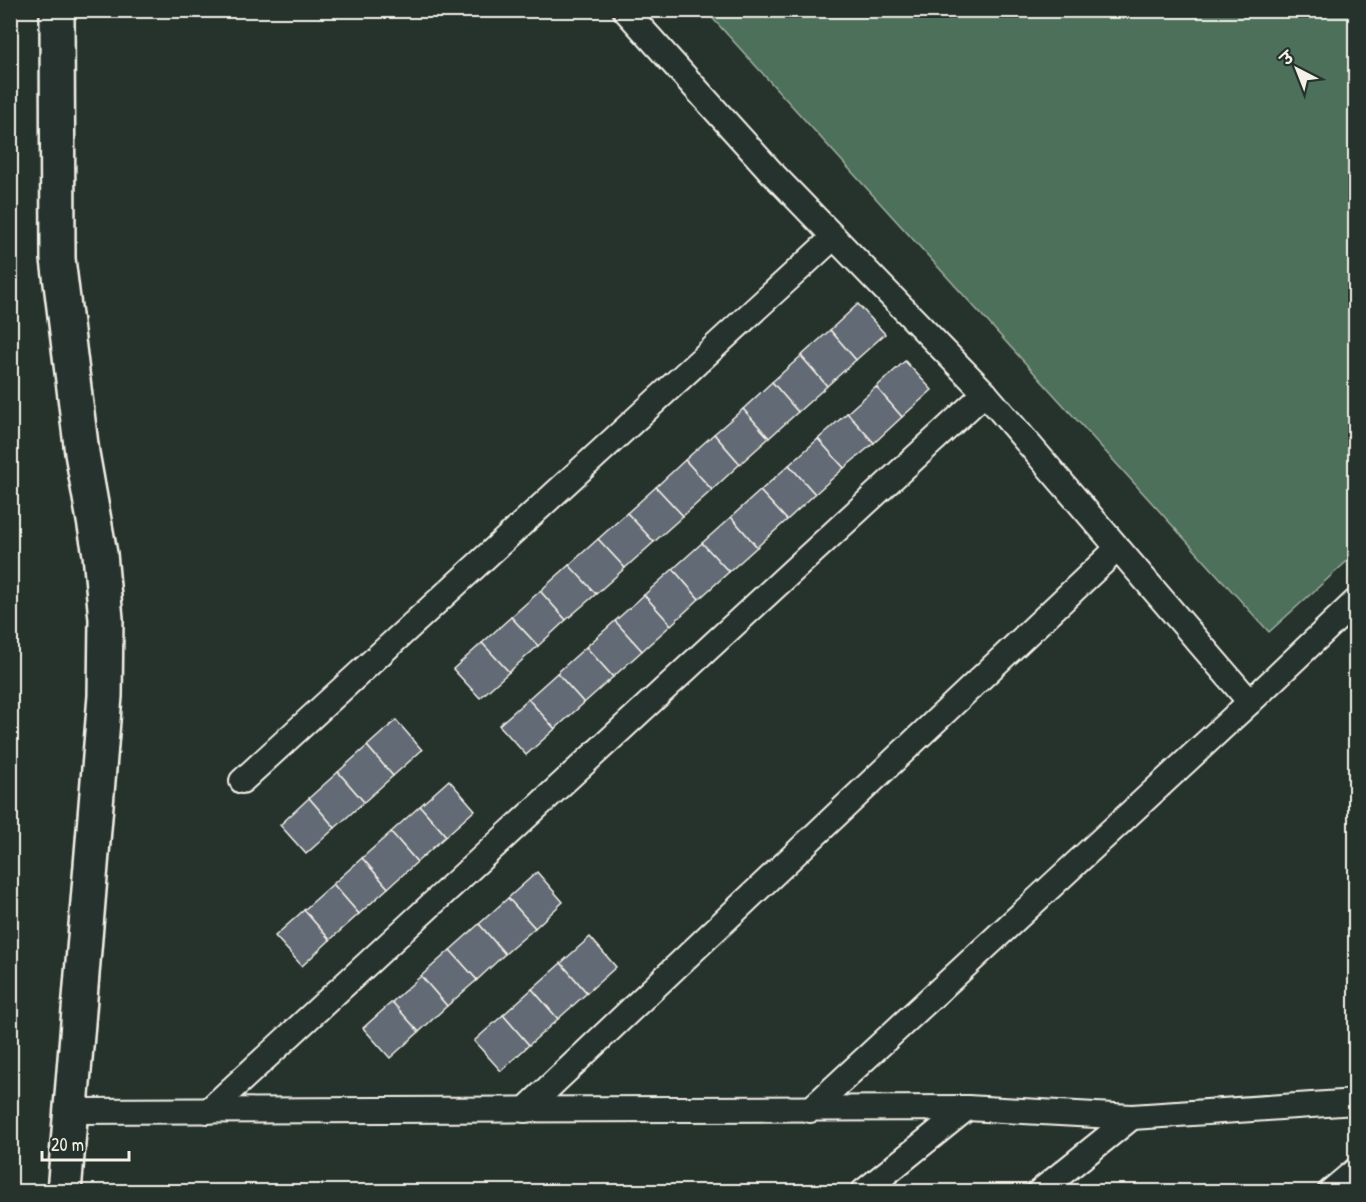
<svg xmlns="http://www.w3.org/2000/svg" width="1366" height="1202" viewBox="0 0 1366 1202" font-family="'Patrick Hand','Playpen Sans Deva',sans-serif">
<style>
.green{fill:#4e705a;stroke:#a1b0a1;stroke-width:1.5}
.building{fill:#626a75;stroke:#f4f1e8;stroke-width:1.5}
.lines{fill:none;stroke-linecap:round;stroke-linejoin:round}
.street-casing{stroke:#f4f1e8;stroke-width:28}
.secondary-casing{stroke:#f4f1e8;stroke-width:38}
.street{stroke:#26332d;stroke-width:24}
.secondary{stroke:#26332d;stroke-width:33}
</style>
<rect width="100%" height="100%" fill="#26332d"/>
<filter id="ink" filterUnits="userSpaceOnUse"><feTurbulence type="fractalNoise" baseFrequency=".0167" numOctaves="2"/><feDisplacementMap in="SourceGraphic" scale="12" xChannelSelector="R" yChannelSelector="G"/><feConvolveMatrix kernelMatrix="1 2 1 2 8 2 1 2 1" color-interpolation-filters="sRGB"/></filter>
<g filter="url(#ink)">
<polygon class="green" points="706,11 1355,11 1355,554 1269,632"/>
<g class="building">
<polygon points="858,304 885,334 856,360 830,330"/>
<polygon points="830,330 856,360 827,386 801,356"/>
<polygon points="801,356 827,386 798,412 772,382"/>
<polygon points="905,361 932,390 902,417 876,387"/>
<polygon points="772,382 798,412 769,438 743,409"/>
<polygon points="876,387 902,417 874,443 847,413"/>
<polygon points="743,409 769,438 740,464 714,434"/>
<polygon points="847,413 874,443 844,468 818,439"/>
<polygon points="714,434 740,464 712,490 685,460"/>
<polygon points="818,439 844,468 815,494 789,465"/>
<polygon points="685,460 712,490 683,516 656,487"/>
<polygon points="789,465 815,494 787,520 760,491"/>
<polygon points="656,487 683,516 654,542 627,513"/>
<polygon points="760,491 787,520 757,547 731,517"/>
<polygon points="627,513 654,542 625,568 598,539"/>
<polygon points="731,517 757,547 729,572 702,543"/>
<polygon points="598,539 625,568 596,594 569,565"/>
<polygon points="702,543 729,572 699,599 673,569"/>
<polygon points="569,565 596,594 566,620 540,591"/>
<polygon points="673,569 699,599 671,625 644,595"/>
<polygon points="540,591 566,620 538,646 511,617"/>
<polygon points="644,595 671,625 642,651 615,621"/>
<polygon points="511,617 538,646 509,672 482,643"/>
<polygon points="615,621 642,651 613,677 586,647"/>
<polygon points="482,643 509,672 480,698 453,669"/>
<polygon points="586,647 613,677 584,703 557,673"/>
<polygon points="557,673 584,703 555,729 528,699"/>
<polygon points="528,699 555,729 526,755 499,725"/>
<polygon points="396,720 422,750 393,776 367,746"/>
<polygon points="367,746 393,776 364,802 338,772"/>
<polygon points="338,772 364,802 335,828 309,798"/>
<polygon points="449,780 475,810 446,836 420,806"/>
<polygon points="309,798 335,828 306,854 280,825"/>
<polygon points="420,806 446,836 417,862 391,832"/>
<polygon points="391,832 417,862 388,888 362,858"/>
<polygon points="362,858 388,888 359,914 333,884"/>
<polygon points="537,872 563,902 535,928 508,898"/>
<polygon points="333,884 359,914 330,940 304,910"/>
<polygon points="508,898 535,928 505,954 479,924"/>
<polygon points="304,910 330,940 302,966 275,936"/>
<polygon points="479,924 505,954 477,980 450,950"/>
<polygon points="590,937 616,967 587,993 561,963"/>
<polygon points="450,950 477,980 447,1006 421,976"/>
<polygon points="561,963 587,993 558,1019 532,989"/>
<polygon points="421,976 447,1006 419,1032 392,1002"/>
<polygon points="532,989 558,1019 529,1045 503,1015"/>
<polygon points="392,1002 419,1032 390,1058 363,1028"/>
<polygon points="503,1015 529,1045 501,1071 474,1041"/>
</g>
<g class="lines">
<defs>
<g id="street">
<polyline points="625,10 774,175 985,393 1250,702"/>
<polyline points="242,781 834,237"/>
<polyline points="525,1110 1117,549"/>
<polyline points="810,1110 1250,702 1356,601"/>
<polyline points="70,1111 967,1108 1132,1117 1356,1102"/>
<polyline points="208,1111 985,393"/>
<polyline points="863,1192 967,1108"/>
<polyline points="1039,1192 1132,1117"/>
<polyline points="1330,1192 1356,1170"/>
</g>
<polyline id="secondary" points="57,10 58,259 82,453 100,554 106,619 105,696 64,1192"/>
</defs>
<use href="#street" class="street-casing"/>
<use href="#secondary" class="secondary-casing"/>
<use href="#street" class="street"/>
<use href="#secondary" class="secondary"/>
</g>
</g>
<rect width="1366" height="1202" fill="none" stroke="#26332d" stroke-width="36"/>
<rect x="18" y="18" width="1330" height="1166" fill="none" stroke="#f4f1e8" stroke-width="2" filter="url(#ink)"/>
<g transform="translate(1297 69) rotate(318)" stroke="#26332d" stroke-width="4.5" paint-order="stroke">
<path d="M0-4.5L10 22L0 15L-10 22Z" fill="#f4f1e8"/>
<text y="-9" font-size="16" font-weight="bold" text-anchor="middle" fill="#f4f1e8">उ</text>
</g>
<path d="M42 1151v9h87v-9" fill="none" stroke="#f4f1e8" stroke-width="3"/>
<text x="51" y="1151" font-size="18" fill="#f4f1e8" stroke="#26332d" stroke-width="4.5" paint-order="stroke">20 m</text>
</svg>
